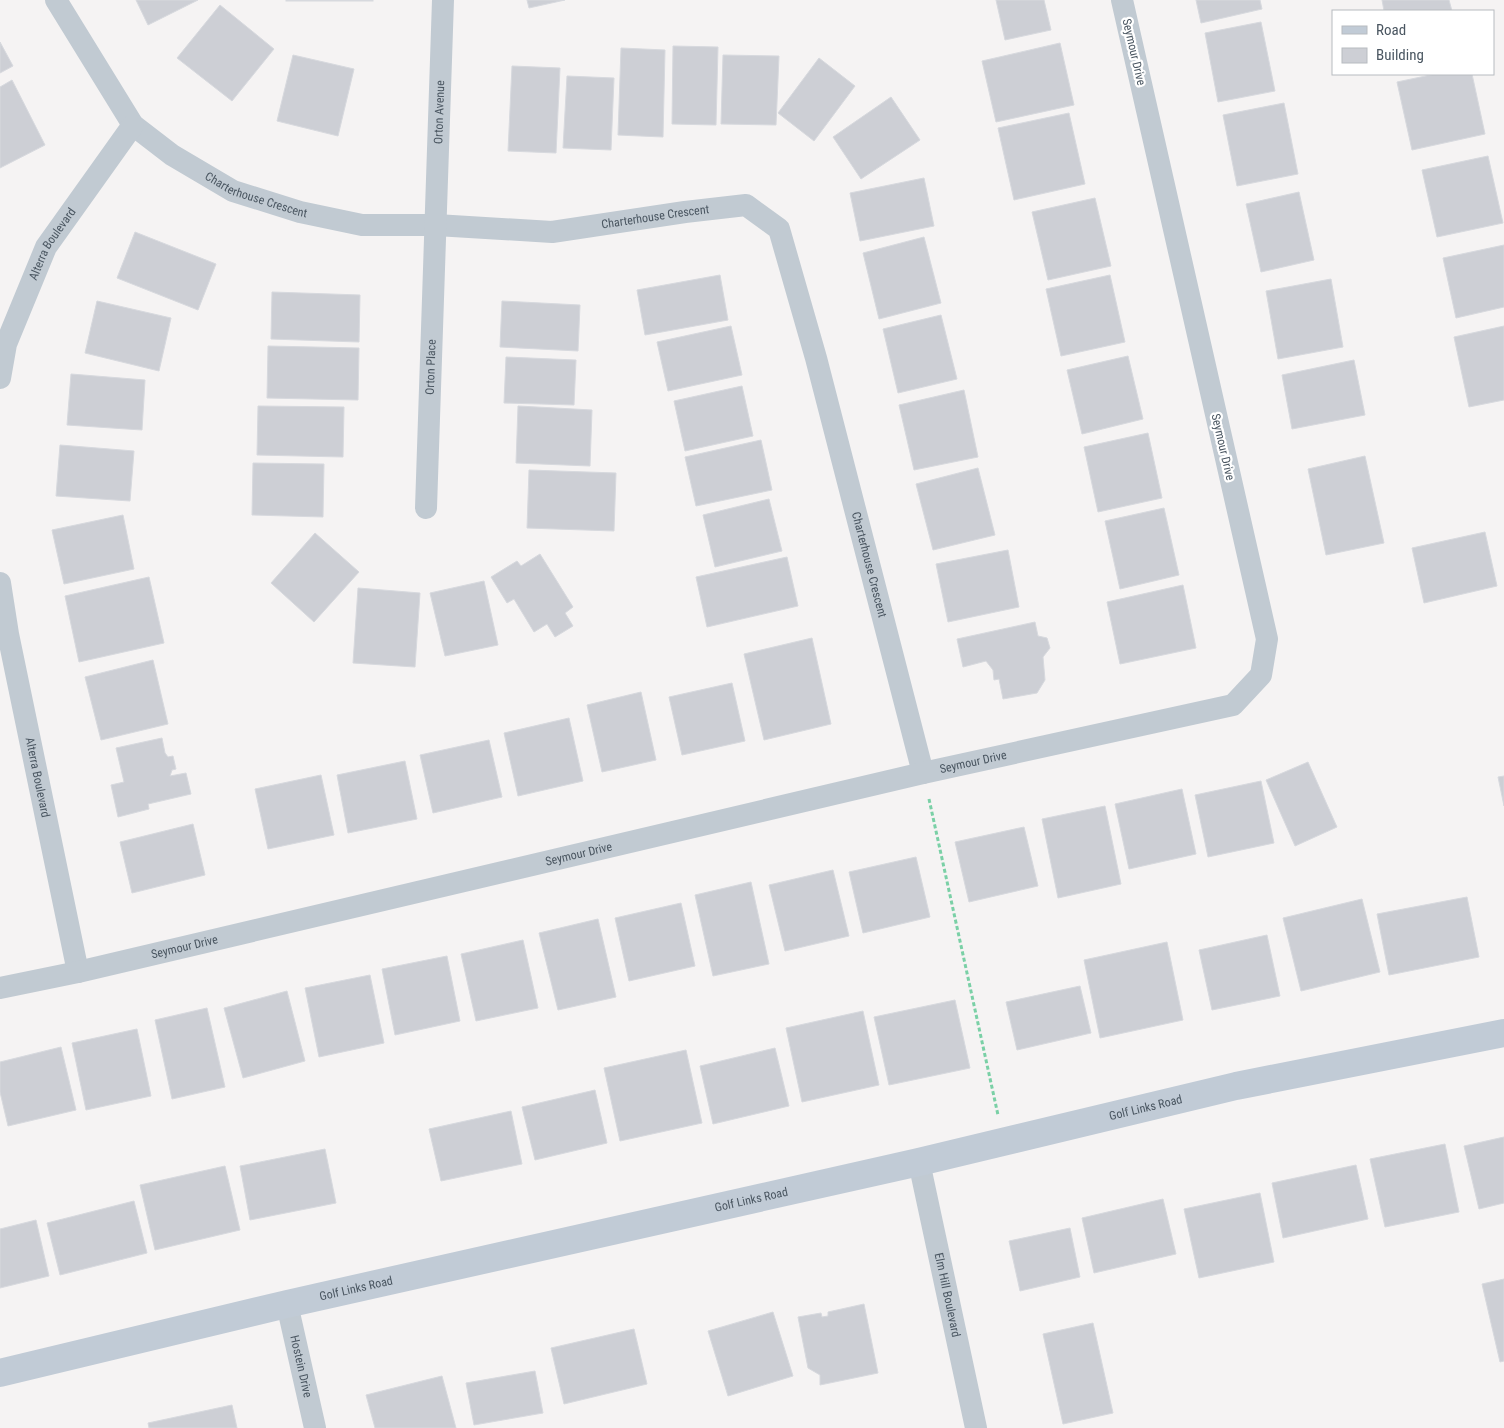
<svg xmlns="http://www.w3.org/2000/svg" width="1504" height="1428" viewBox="0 0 1504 1428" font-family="'Roboto Condensed',sans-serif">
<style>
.building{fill:#cdcfd5;stroke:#d7d9de}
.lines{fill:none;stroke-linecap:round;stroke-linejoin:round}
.path{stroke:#7ad0a6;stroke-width:3;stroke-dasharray:4 2.5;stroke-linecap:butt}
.street{stroke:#c1cad2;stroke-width:22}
.secondary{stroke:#c1cbd6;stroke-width:28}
.labels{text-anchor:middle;stroke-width:4.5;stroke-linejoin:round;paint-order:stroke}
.street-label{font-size:12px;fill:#4a5661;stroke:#fff}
</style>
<rect width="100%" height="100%" fill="#f5f3f3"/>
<g class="building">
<polygon points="136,0 198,0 148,25"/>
<rect x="286" y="0" width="87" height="1"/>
<polygon points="527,0 565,0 529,8"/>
<polygon points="996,0 1044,0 1051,30 1005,40"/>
<polygon points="1196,0 1260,0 1262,9 1201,23"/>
<polygon points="1382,0 1449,0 1452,11 1384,11"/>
<polygon points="220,5 274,49 232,101 177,58"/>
<polygon points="1261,22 1275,91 1218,102 1205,33"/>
<polygon points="0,42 13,66 0,73"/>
<polygon points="1060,43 1074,105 996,122 982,61"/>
<polygon points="673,46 718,47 716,125 672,124"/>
<polygon points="621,48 665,50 663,137 618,135"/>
<polygon points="293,55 354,69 338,136 277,121"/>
<polygon points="723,55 779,56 776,125 721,124"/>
<polygon points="819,58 855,86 814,141 778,113"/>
<polygon points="512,66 560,68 556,153 508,151"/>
<polygon points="1435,74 1472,74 1485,134 1412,150 1397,82"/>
<polygon points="567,76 614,78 611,150 563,148"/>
<polygon points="12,80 45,145 0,168 0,87"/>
<polygon points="891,97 920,140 861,179 833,137"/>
<polygon points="1284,103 1298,174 1237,186 1223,115"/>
<polygon points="1069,113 1085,184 1014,200 998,128"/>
<polygon points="1488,156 1503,223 1437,237 1422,170"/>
<polygon points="924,178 934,226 860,241 850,193"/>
<polygon points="1299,192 1314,260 1261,272 1246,204"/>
<polygon points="1095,198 1111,266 1048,280 1032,212"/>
<polygon points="135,232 216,264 198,310 117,278"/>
<polygon points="924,237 941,303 879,319 863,253"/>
<polygon points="1504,245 1504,307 1456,318 1443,258"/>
<polygon points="720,275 728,320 645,335 637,290"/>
<polygon points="1110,275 1125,342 1061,356 1046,289"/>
<polygon points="1331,279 1343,347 1278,359 1266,291"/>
<polygon points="272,292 360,295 359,342 271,339"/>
<polygon points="97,301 171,318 159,371 85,353"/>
<polygon points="502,301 580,305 578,351 500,347"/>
<polygon points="941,315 957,379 898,393 883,329"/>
<polygon points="731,326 742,375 668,391 657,342"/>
<polygon points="1504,326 1504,400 1469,407 1454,337"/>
<polygon points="268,346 359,348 358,400 267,398"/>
<polygon points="1128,356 1143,419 1082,434 1067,370"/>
<polygon points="506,357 576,360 574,405 504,403"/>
<polygon points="1354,360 1365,415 1292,429 1282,375"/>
<polygon points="71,374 145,380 142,430 67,425"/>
<polygon points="742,386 753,436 685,451 674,401"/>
<polygon points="964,390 978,457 914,470 899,405"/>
<polygon points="258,406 344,407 343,457 257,455"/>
<polygon points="518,406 592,410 590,466 516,463"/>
<polygon points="1148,433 1162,498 1098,512 1084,447"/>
<polygon points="761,440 772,490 696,506 685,457"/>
<polygon points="60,445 134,451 130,501 56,496"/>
<polygon points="1365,456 1384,543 1326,555 1308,469"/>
<polygon points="253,463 324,464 323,517 252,515"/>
<polygon points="978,468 995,535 933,550 916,484"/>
<polygon points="529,470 616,473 614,531 527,528"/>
<polygon points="769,499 782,551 715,567 703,515"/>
<polygon points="1164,508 1179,575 1120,589 1105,521"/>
<polygon points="123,515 134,569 64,584 52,530"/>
<polygon points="1485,532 1497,586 1424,603 1412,548"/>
<polygon points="315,533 359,572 314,622 271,583"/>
<polygon points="1008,550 1019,607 948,622 936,564"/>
<polygon points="540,554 573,607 565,613 573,626 555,637 547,624 534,632 514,599 507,603 491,577 517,561 521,566"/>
<polygon points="787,557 798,606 707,627 696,577"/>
<polygon points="149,577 164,643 79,662 65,596"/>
<polygon points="484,581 498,645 445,656 430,593"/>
<polygon points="1183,585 1196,648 1120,664 1107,602"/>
<polygon points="358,588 420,593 415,667 353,663"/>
<polygon points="1035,622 1038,636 1047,638 1050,648 1043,657 1045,680 1037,693 1003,699 999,679 994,680 993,670 986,661 963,667 957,639"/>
<polygon points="812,638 831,724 764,740 744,654"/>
<polygon points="153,660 168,724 101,740 85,677"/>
<polygon points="732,683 745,741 682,755 669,697"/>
<polygon points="641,692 656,760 602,772 587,705"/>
<polygon points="569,718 583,781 518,796 504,733"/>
<polygon points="162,738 165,753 168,757 173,756 176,769 172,770 170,776 186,773 191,794 148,804 149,809 118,817 111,785 124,782 116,748"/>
<polygon points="489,740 502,797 433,813 420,755"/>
<polygon points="405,761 417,819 348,833 337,775"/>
<polygon points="1308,762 1337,827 1295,846 1266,780"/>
<polygon points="321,775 334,835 268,849 255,789"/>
<polygon points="1504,776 1504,806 1498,777"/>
<polygon points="1261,781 1274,843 1208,857 1195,795"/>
<polygon points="1182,789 1196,854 1129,869 1115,804"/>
<polygon points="1105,806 1121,884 1058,898 1042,819"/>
<polygon points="193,824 205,875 132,893 120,842"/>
<polygon points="1024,827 1038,886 969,902 955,842"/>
<polygon points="916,857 930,917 863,933 849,872"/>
<polygon points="833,870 849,936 785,951 769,885"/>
<polygon points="751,882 769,964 713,976 695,895"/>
<polygon points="1467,897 1479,957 1389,975 1377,914"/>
<polygon points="1362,899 1380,972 1301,991 1283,918"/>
<polygon points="681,903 695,966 629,981 615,918"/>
<polygon points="598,919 616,997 558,1010 539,933"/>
<polygon points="1267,935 1280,996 1212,1010 1199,950"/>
<polygon points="523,940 538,1008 476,1021 461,954"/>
<polygon points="1167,942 1183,1020 1100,1038 1084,960"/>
<polygon points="447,956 460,1021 395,1035 382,969"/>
<polygon points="370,975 384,1043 319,1057 305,988"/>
<polygon points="1080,986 1091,1033 1017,1050 1006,1002"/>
<polygon points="287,991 305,1061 243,1078 224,1008"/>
<polygon points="955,1000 970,1068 889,1085 874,1017"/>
<polygon points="207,1008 225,1087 172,1099 155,1020"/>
<polygon points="863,1011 879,1085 802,1102 786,1028"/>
<polygon points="137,1029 151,1096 86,1110 72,1043"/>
<polygon points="61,1047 76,1110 8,1126 0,1092 0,1062"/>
<polygon points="775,1048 789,1106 713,1124 700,1066"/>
<polygon points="686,1050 702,1123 620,1141 604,1068"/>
<polygon points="595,1090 607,1143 535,1160 522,1107"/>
<polygon points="511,1111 522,1164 441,1181 429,1129"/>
<polygon points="1504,1137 1504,1203 1479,1209 1464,1146"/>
<polygon points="1445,1144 1459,1212 1385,1227 1370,1159"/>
<polygon points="325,1149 336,1203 250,1220 240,1166"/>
<polygon points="1356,1165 1368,1219 1283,1238 1272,1183"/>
<polygon points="225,1166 240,1230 155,1250 140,1185"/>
<polygon points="1260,1193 1274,1262 1199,1278 1184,1209"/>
<polygon points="1163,1199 1176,1254 1094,1273 1082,1218"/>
<polygon points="134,1201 147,1253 60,1275 47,1223"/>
<polygon points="36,1220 49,1276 0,1288 0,1229"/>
<polygon points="1070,1228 1080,1277 1020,1291 1009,1241"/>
<polygon points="1504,1279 1504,1361 1500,1362 1482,1284"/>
<polygon points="864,1304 878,1373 820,1385 820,1375 808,1368 798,1317 821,1313 822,1317 828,1316 828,1312"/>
<polygon points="773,1312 793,1376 728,1396 708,1331"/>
<polygon points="1093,1323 1113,1413 1063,1424 1043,1334"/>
<polygon points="634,1329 647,1384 564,1404 551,1348"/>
<polygon points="535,1371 543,1413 474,1425 466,1383"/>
<polygon points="442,1376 456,1428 375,1428 366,1395"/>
<polygon points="232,1405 237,1428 149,1428 148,1423"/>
</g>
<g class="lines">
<polyline class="path" points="929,799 998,1115"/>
<g class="street">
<path id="s1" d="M56,0l77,125 39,30 61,36 67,21 62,13h74l116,7 133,-20 61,-7 33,24 37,129 107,415"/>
<path id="s2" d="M0,378l6,-34 40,-97 87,-122"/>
<path id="s3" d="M426,508l17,-508"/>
<path id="s4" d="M0,583l8,51 70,338"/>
<path id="s5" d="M0,988l78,-16 845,-199 310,-68 28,-30 6,-36 -145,-639"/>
<path id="s6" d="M919,1162l57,266"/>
<path id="s7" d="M287,1304l28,124"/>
</g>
<path class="secondary" id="s8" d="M0,1373l287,-69 632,-142 317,-76 268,-53"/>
</g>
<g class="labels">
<g class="street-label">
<text transform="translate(1134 52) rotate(77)" y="4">Seymour Drive</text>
<text dy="4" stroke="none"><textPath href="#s3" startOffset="396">Orton Avenue</textPath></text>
<text dy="4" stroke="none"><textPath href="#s1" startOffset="290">Charterhouse Crescent</textPath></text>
<text dy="4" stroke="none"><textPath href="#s1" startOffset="695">Charterhouse Crescent</textPath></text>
<text dy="4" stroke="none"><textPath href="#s2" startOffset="145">Alterra Boulevard</textPath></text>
<text dy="4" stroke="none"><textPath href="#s3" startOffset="141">Orton Place</textPath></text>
<text transform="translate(1223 447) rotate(77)" y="4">Seymour Drive</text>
<text dy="4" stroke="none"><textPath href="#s1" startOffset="1175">Charterhouse Crescent</textPath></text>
<text dy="4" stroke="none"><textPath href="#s5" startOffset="999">Seymour Drive</textPath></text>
<text dy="4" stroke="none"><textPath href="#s4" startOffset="198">Alterra Boulevard</textPath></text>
<text dy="4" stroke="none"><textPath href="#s5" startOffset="594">Seymour Drive</textPath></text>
<text dy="4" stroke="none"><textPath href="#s5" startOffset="189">Seymour Drive</textPath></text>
<text dy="4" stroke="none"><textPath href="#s8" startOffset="1176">Golf Links Road</textPath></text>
<text dy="4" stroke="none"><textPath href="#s8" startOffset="771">Golf Links Road</textPath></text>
<text dy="4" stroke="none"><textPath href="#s8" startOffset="366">Golf Links Road</textPath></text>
<text dy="4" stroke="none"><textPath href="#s6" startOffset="136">Elm Hill Boulevard</textPath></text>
<text dy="4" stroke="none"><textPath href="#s7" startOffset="64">Hostein Drive</textPath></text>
</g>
</g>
<rect x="1332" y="10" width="162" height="65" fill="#ffffff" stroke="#b7bbc0"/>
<rect x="1342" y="26" width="25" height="8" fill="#c1cbd6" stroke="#b7bbc0"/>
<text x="1376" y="35" font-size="15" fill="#4a5661">Road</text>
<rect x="1342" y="48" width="25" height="15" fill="#cdcfd5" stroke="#b7bbc0"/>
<text x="1376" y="60" font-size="15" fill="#4a5661">Building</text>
</svg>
